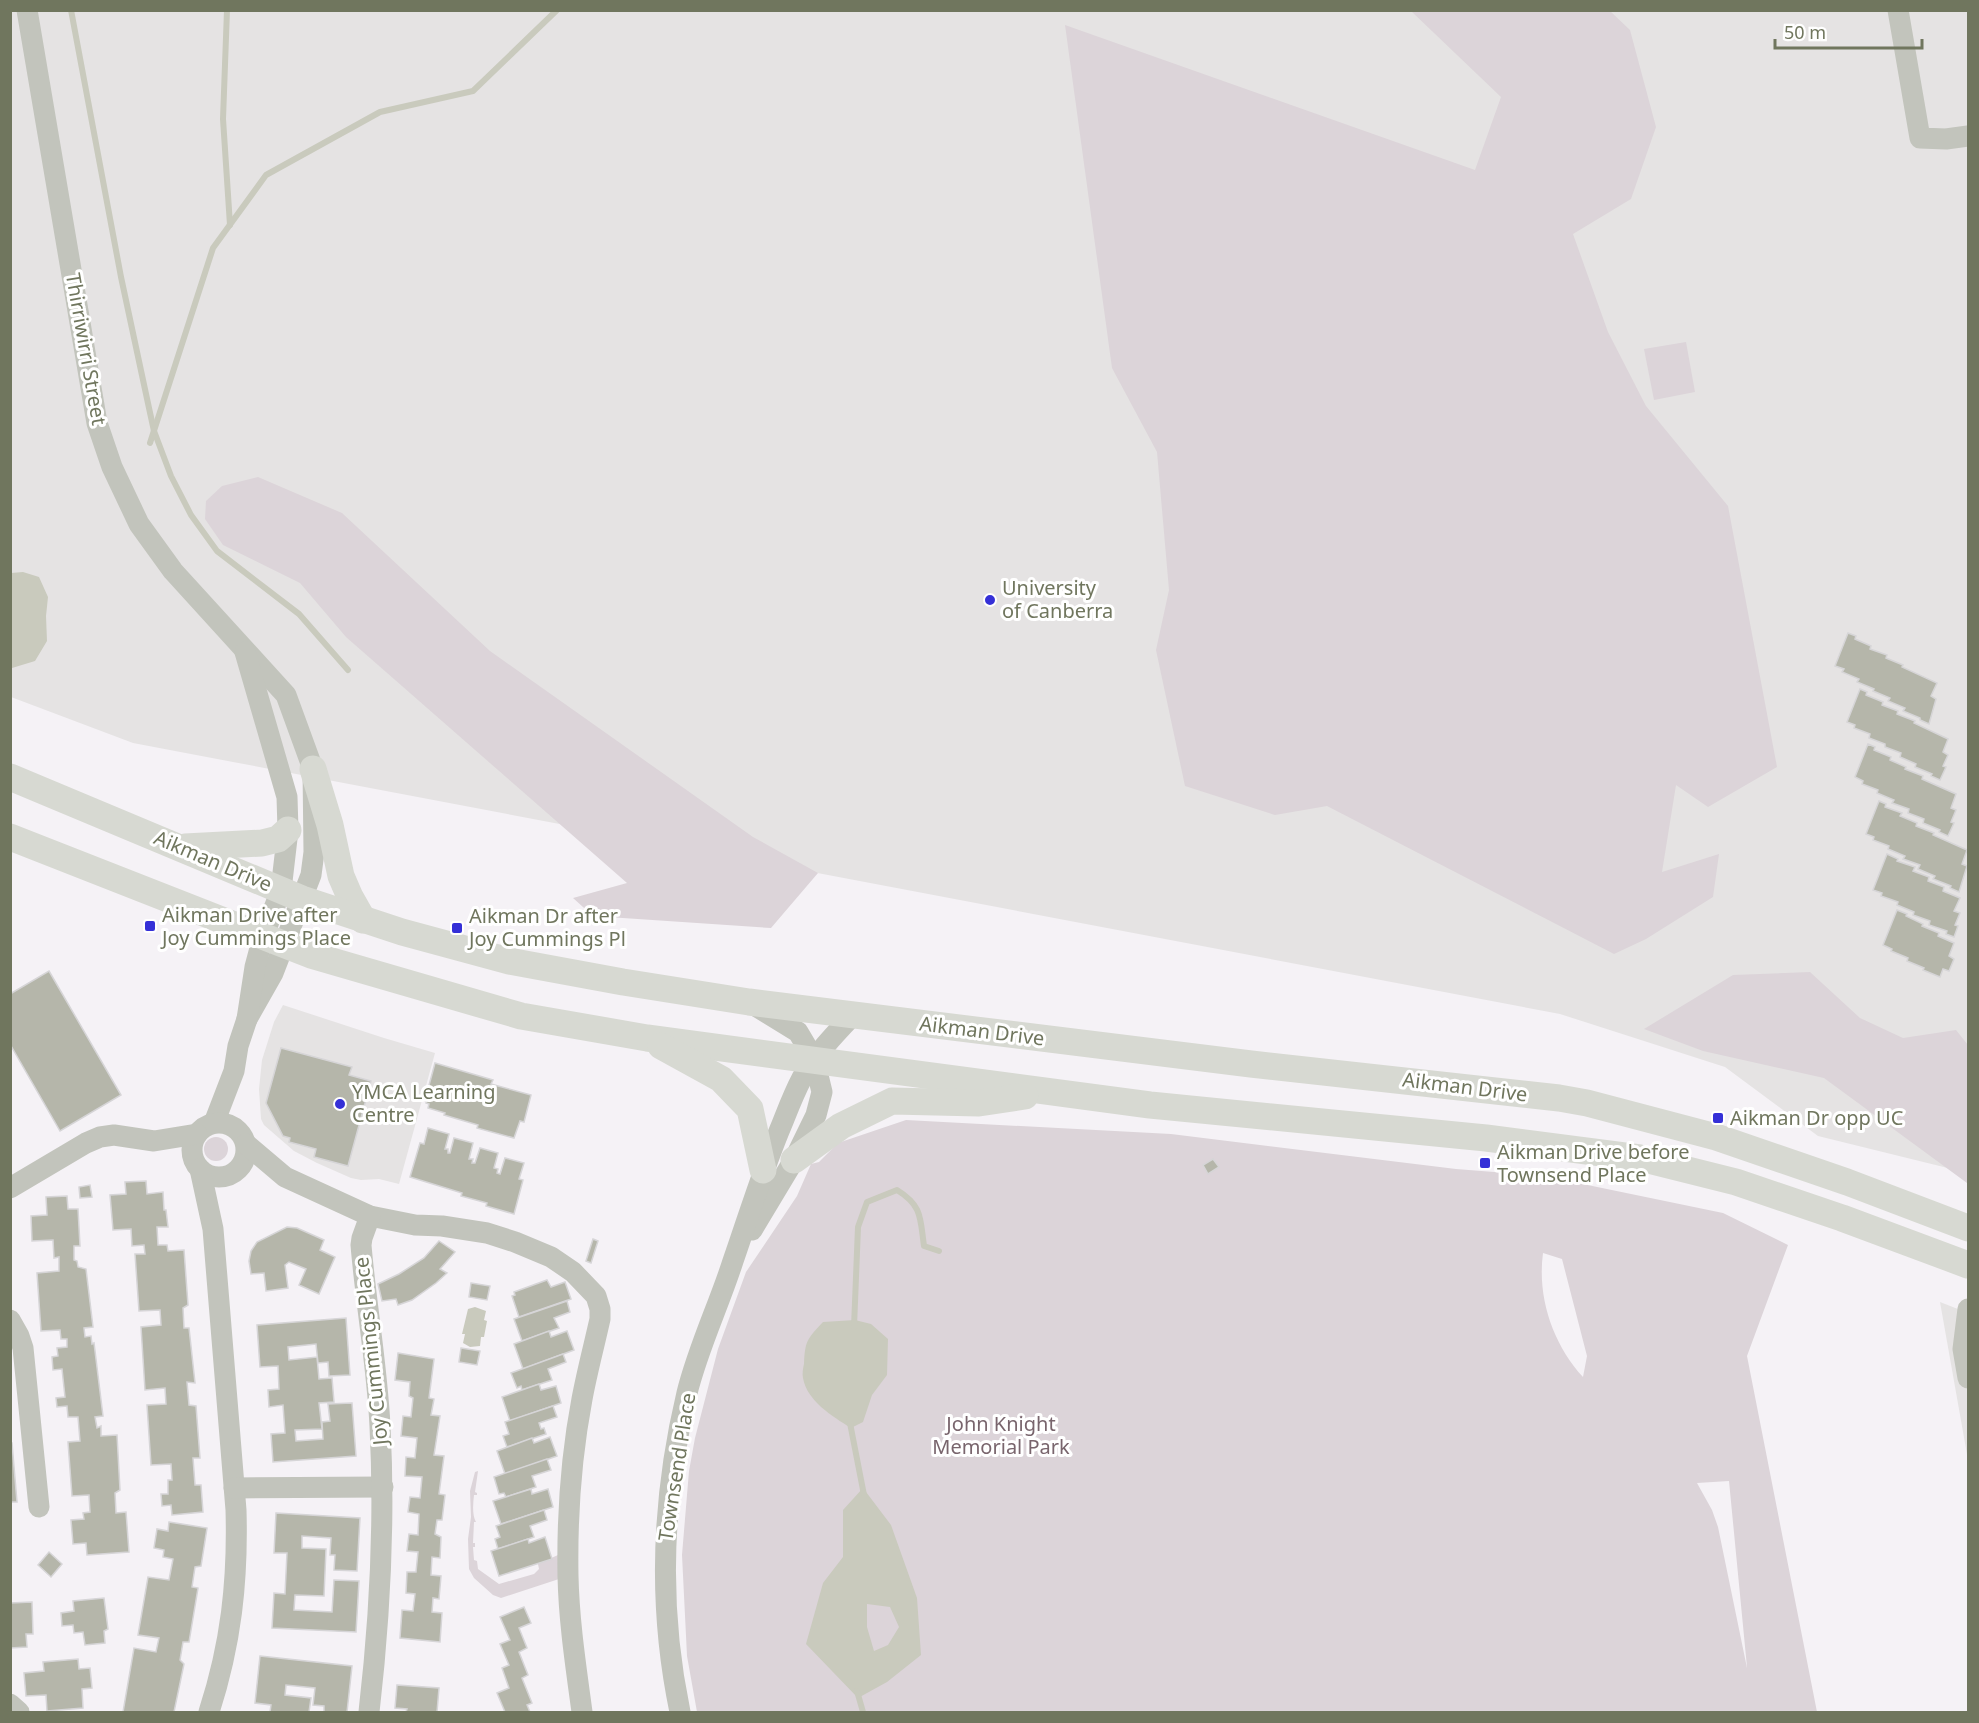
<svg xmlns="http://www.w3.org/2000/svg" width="1979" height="1723" viewBox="0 0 1979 1723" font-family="'Noto Sans',sans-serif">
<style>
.built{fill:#e5e3e3}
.green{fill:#dcd4d9;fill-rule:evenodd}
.water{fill:#c9cabd;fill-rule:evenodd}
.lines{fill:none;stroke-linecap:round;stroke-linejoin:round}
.stream{stroke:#c9cabd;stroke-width:6}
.building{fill:#b5b6aa;stroke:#d6d5d7;stroke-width:1.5}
.minor{stroke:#c2c4bc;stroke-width:21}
.major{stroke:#d7d9d2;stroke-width:27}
.poi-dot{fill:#3530d7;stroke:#fff;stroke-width:2}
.labels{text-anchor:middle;stroke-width:6;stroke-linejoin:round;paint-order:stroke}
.street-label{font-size:20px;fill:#70765e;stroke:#fff}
.poi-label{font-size:20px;fill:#70765e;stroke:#fff;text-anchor:start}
.park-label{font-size:20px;fill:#79656d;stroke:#fff}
</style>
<rect width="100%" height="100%" fill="#f5f2f6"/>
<g class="built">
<polygon points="11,11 1968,11 1968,1173 1818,1136 1725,1067 1560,1014 133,743 11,697"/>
<polygon points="283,1005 384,1038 435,1053 399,1184 379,1179 361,1180 351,1178 317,1163 294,1151 264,1125 261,1119 259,1089 262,1060 274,1022"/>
<polygon points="1940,1302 1968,1313 1968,1461 1968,1460"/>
</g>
<g class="green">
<polygon points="1411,11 1610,11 1630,30 1656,127 1631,199 1573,234 1608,332 1646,406 1728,506 1777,767 1708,807 1676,785 1662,872 1719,854 1713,897 1646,939 1614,954 1327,806 1275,815 1185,786 1156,650 1169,590 1157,452 1112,368 1065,25 1475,170 1501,97"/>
<polygon points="1686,342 1695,392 1654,400 1644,349"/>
<polygon points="258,477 342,513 490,651 753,837 818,873 771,928 593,916 573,898 627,883 346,637 300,583 223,545 205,519 206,501 222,486"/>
<polygon points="1810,972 1860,1018 1903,1038 1956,1030 1968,1045 1967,1183 1824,1078 1703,1051 1644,1029 1733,975"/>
<path d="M906,1120l265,14 285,35 88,7 179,37 65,32 -41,111 70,356h-1120l-10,-56 -5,-101 7,-84 6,-33 23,-89 28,-77 51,-76 14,-32 8,-2 19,-19zM1543,1253l19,6 25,97 -4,21c-30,-33 -46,-79 -40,-124zM1729,1481l18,186v1l-29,-141 -6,-17 -15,-27z"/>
<circle cx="216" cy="1149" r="12"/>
<path d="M478,1471l-3,21 2,1v2h-3c-1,9 -2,20 2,27h-2l-1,21h2v4h-2l1,13 3,1 1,8 21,15 35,-10 5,-5 -1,-5 20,-9 1,24 -58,19 -8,-3 -19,-17 -5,-9 -1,-30 3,-22 -1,-26 5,-19z"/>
</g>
<g class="water">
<polygon points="23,572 39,577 48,597 46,616 47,641 35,661 12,668 10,667 11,573"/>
<polygon points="475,1307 486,1311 484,1320 487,1321 484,1337 481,1337 480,1346 470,1347 463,1343 465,1334 462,1334 468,1309"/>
<path d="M855,1320l16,4 17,15 -1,36 -15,20 -9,27 -12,6c-19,-12 -44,-27 -48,-50 -1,-4 0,-10 1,-14 1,-23 3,-25 19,-42z"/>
<path d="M863,1488l28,37 26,73 4,57 -34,27 -29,16 -52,-54 17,-61 20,-26v-47zM867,1604l23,3 9,20 -11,18 -14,6 -7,-24z"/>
</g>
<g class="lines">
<g class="stream">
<polyline points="71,10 121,277 149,408 154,431 171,476 191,515 217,551 299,614 348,670"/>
<polyline points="227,10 223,119 230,225"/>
<polyline points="150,443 213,248 266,175 380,112 473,91 557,10"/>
<path d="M854,1327l4,-100 9,-25 30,-12c26,16 23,29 27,56l15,5"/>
<polyline points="850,1423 864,1495"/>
<polyline points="857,1691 863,1712"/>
</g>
</g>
<g class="building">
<polygon points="1848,633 1856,636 1855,639 1871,646 1870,649 1887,655 1886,658 1903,665 1902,667 1937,683 1931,696 1936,699 1929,724 1920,720 1920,718 1903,711 1905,708 1888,701 1890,698 1873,691 1874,689 1857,682 1859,679 1842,672 1844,669 1835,666"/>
<polygon points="1860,689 1867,692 1866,695 1883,702 1882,705 1898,711 1897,714 1915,721 1914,723 1948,739 1943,752 1948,755 1943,766 1946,767 1940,780 1931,776 1932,774 1915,767 1916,764 1900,757 1901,753 1885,747 1885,744 1869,738 1870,734 1854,728 1855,725 1847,722"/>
<polygon points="1868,744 1875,747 1874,750 1891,757 1890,760 1906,767 1905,769 1923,776 1922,779 1956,794 1951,808 1956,810 1951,822 1954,823 1948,836 1939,832 1940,830 1923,823 1924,819 1908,813 1909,809 1892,803 1894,800 1877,793 1878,790 1862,784 1863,781 1855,777"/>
<polygon points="1879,801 1886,804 1885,807 1902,813 1900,816 1917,823 1916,826 1934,833 1933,835 1967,850 1962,864 1967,866 1959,892 1950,888 1951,886 1933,879 1935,876 1918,869 1920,865 1903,859 1905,856 1888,849 1889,846 1873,840 1874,837 1866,834"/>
<polygon points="1887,854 1898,859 1897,861 1915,867 1913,871 1929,877 1928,881 1944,887 1943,891 1960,898 1954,911 1960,913 1955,925 1958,926 1954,937 1946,934 1947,931 1929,925 1930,921 1913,915 1914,912 1897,905 1898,902 1881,896 1882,893 1873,890"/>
<polygon points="1897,910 1907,914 1906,916 1923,924 1922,926 1939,933 1938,936 1954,943 1949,956 1954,959 1949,971 1943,969 1940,977 1923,970 1924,968 1907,961 1908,958 1891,951 1892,949 1883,945"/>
<polygon points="49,971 121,1095 60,1131 10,1044 10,994"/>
<polygon points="281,1048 352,1067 349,1075 371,1081 348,1166 314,1157 316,1149 289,1142 290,1138 283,1136 266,1103"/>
<polygon points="435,1063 493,1080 491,1084 531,1095 524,1122 520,1121 514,1138 477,1128 478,1125 444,1115 445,1113 428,1108 429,1104 426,1103 429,1089 428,1089"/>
<polygon points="428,1128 449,1134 445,1149 448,1149 448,1153 450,1153 454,1138 473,1143 469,1159 473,1159 472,1163 475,1163 480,1148 498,1153 494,1168 498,1169 497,1173 500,1174 505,1158 524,1163 519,1179 523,1180 514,1214 486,1206 487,1203 461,1196 462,1193 410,1177 420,1143 424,1144"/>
<polygon points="1213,1159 1219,1167 1208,1174 1203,1165"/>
<polygon points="146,1181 147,1194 163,1192 164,1210 166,1210 168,1227 157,1227 158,1245 167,1245 168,1251 184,1250 188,1305 183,1308 184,1328 189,1328 195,1383 187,1382 189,1405 196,1406 200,1458 193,1458 195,1485 201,1485 203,1512 172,1515 171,1505 162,1506 161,1494 168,1494 168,1480 172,1480 171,1464 151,1465 147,1405 166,1404 165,1388 145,1390 141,1327 161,1325 160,1310 139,1311 135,1254 145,1254 144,1245 132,1246 131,1229 113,1230 110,1195 126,1194 125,1182"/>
<polygon points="90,1185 92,1197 80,1198 79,1187"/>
<polygon points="67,1196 68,1209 78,1209 80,1246 74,1246 74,1260 77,1261 78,1267 86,1269 93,1327 84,1328 85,1337 91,1336 92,1344 94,1343 103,1416 95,1417 97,1428 101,1426 101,1436 117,1435 120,1490 115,1493 116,1513 126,1512 129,1552 87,1555 86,1543 73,1544 71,1520 84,1519 83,1513 90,1512 89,1495 72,1496 68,1442 80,1441 78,1417 68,1417 67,1406 57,1407 56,1398 65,1397 62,1369 53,1370 52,1357 58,1356 57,1348 67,1347 67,1339 61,1339 60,1330 41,1331 37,1273 59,1271 59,1257 54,1258 53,1240 32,1241 31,1216 47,1215 46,1197"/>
<polygon points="287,1227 297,1228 324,1240 320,1250 335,1257 319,1294 299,1285 306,1269 289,1262 285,1265 288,1288 266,1291 264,1273 251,1274 249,1261 251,1251 257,1242"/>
<polygon points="593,1239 598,1241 591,1263 586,1261"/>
<polygon points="439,1241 455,1252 440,1269 447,1273 436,1283 412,1300 398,1305 396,1299 382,1301 378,1284 399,1274 424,1258"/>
<polygon points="547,1280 551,1287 565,1282 571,1299 519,1317 512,1296 515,1295 514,1292"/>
<polygon points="471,1283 490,1286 487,1300 469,1297"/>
<polygon points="567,1301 570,1312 554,1318 559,1328 522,1341 514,1319"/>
<polygon points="346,1318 350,1375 329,1376 328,1362 318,1363 316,1344 288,1347 289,1360 317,1357 319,1379 332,1378 334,1402 319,1403 322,1429 295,1430 296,1441 323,1439 322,1422 330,1421 328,1404 352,1403 356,1456 273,1462 271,1434 285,1433 283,1405 269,1407 268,1390 279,1389 278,1366 260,1367 257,1325"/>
<polygon points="549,1331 551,1337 567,1331 574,1350 523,1369 514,1344"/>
<polygon points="461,1348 480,1351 477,1365 459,1362"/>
<polygon points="398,1353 434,1359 429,1398 434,1399 431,1415 440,1416 434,1455 444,1456 439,1494 445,1495 442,1520 437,1520 435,1534 441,1537 440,1558 432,1557 431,1575 441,1576 439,1599 433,1598 432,1612 442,1613 440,1642 400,1638 402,1610 413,1611 415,1594 406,1593 407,1572 416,1572 418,1552 407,1551 409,1534 418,1535 419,1514 408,1512 410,1497 420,1498 422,1477 405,1476 406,1457 415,1458 417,1438 401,1436 403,1416 411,1417 413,1398 409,1396 410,1382 395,1380"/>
<polygon points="563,1354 566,1362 548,1369 552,1380 522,1390 521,1386 517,1388 511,1373"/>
<polygon points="539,1384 541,1390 556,1386 561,1403 510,1421 502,1397"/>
<polygon points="553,1406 557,1417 539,1423 541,1429 544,1428 546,1434 507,1447 503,1436 509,1434 505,1422"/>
<polygon points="550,1437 557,1456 505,1474 497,1451 532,1438 534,1443"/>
<polygon points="10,1443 12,1443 17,1502 10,1502"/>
<polygon points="547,1459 551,1470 532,1476 536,1487 506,1497 504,1493 499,1494 494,1477"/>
<polygon points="531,1489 532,1494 548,1489 553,1507 501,1524 493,1501"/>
<polygon points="544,1510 547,1520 530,1526 534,1537 498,1549 495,1539 500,1537 496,1526"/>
<polygon points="276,1513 360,1518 357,1571 334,1570 335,1555 330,1555 331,1538 302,1536 302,1548 326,1549 324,1596 295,1595 294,1610 332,1612 334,1580 359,1581 356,1632 272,1628 274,1593 285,1594 287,1553 274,1553"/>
<polygon points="169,1522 207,1528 201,1566 195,1567 192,1587 198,1588 189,1642 183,1642 180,1660 184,1664 174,1712 123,1712 134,1648 156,1652 159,1638 138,1635 148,1577 169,1580 173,1559 163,1557 164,1550 154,1548 157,1529 168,1531"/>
<polygon points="545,1537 552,1559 499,1576 491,1551 528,1539 529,1543"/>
<polygon points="49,1552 62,1564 51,1577 38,1565"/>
<polygon points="104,1598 108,1629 104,1631 105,1643 85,1645 83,1632 74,1633 73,1625 62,1626 61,1613 74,1611 73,1601"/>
<polygon points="32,1602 33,1634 26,1634 27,1647 10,1648 10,1603"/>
<polygon points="524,1607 531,1623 519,1628 527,1648 519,1652 528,1675 522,1678 532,1703 527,1705 530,1712 505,1712 497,1693 509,1688 502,1668 509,1665 500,1644 510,1640 500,1617"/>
<polygon points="260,1656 352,1666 347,1712 324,1712 324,1706 313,1705 315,1688 286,1685 285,1695 311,1698 309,1712 270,1712 271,1705 255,1703"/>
<polygon points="78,1659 79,1669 90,1668 92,1688 82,1689 83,1708 47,1711 46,1695 26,1696 24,1673 44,1671 43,1662"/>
<polygon points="397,1685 439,1688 437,1712 406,1712 407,1709 395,1708"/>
</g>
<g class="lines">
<g class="minor">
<polyline points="27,10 97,423 112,467 139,524 173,571 286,695 313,769 314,852 311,875 273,973 247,1019"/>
<polyline points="1898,10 1920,138 1946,139 1968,136"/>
<polyline points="214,1123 234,1071 238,1046 247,1019 255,967 263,937 281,890 288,830 287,797 245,652"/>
<circle cx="219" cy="1150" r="27"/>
<path d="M246,1144l39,33 85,39 45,9 27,1 45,7 28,9 36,15 22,15 23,24 4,13v10c-6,27 -13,53 -18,80 -11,58 -15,118 -14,177 1,46 8,91 14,136"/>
<path d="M200,1169l13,60 23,281c2,72 -5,134 -27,202"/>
<polyline points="10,1188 86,1143 100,1137 114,1135 154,1141 197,1134"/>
<polyline points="752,1230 794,1160 816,1115 822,1092 814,1059 798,1032 754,1005"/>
<polyline points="1968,1309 1963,1349 1968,1378"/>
<polyline points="10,1320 19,1336 23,1348 39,1507"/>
<polyline points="234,1488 383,1487"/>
<polyline points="10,1704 19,1712"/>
<path d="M369,1712c11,-95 16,-190 11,-286 -3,-61 -14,-121 -19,-181l1,-7 8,-22"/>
<path d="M680,1712c-22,-105 -18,-214 7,-319 11,-45 32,-88 46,-132 16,-46 30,-92 49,-137 6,-15 12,-31 20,-46 13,-23 32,-43 51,-63"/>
</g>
<g class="major">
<polyline points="313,769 330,825 341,876 350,897 363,920"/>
<polyline points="10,777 302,899 402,932 509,961 623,982 749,1002 1251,1064 1559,1098 1587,1103 1716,1137 1847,1182 1968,1228"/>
<polyline points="10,837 311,955 521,1016 647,1038 1150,1105 1486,1138 1640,1158 1736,1182 1842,1218 1968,1265"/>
<polyline points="185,847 262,843 278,839 288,830"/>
<polyline points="661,1046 721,1079 750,1109 763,1170"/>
<polyline points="794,1160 841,1126 892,1101 979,1103 1025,1096"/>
</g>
</g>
<g class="poi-dot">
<circle cx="990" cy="600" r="6"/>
<rect x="144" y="920" width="12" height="12" rx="3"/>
<rect x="451" y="922" width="12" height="12" rx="3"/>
<circle cx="340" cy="1104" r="6"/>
<rect x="1712" y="1112" width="12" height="12" rx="3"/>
<rect x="1479" y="1157" width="12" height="12" rx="3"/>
</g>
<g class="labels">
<g class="street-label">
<text transform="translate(86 349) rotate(80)" y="7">Thirriwirri Street</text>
<text transform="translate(213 861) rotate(23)" y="7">Aikman Drive</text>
<text transform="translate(982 1031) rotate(7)" y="7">Aikman Drive</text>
<text transform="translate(1465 1087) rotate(7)" y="7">Aikman Drive</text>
<text transform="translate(371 1351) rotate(-96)" y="7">Joy Cummings Place</text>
<text transform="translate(677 1467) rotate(-81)" y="7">Townsend Place</text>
</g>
<g class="poi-label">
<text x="1002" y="595">University<tspan x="1002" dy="23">of Canberra</tspan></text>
<text x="162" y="922">Aikman Drive after<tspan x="162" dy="23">Joy Cummings Place</tspan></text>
<text x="469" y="923">Aikman Dr after<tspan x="469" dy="23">Joy Cummings Pl</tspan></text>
<text x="352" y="1099">YMCA Learning<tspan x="352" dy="23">Centre</tspan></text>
<text x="1730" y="1125">Aikman Dr opp UC</text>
<text x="1497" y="1159">Aikman Drive before<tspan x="1497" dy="23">Townsend Place</tspan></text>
</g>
<g class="park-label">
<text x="1001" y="1431">John Knight<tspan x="1001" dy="23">Memorial Park</tspan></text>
</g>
</g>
<rect width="1979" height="1723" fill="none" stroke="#70765e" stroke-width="24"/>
<path d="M1775 39v9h147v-9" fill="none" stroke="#70765e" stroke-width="3"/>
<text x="1784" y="39" font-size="18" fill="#70765e" stroke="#ffffff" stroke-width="4.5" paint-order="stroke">50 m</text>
</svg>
